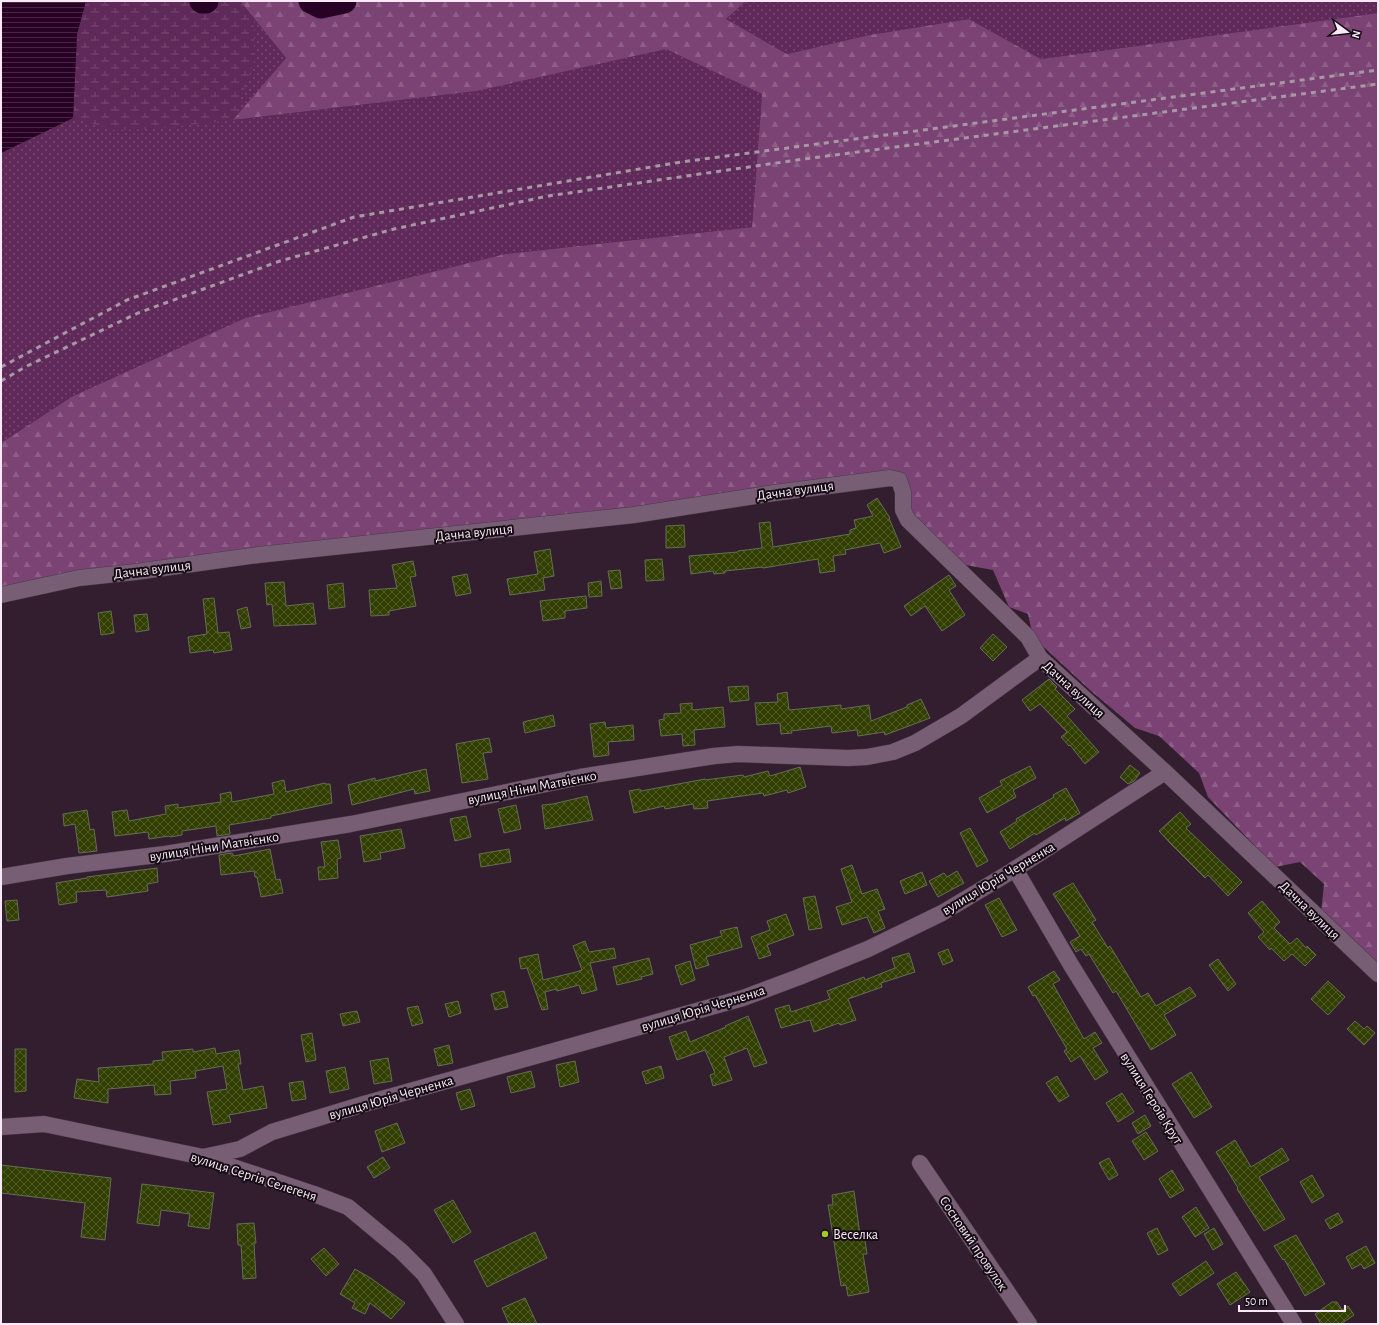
<svg xmlns="http://www.w3.org/2000/svg" width="1379" height="1325" viewBox="0 0 1379 1325" font-family="'Alegreya Sans',sans-serif">
<style>
.grass{fill:url(#grass-dots)}
.forest{fill:url(#forest-firs)}
.wetland{fill:url(#wetland-marsh)}
.water{fill:url(#water-rules)}
.lines{fill:none;stroke-linecap:round;stroke-linejoin:round}
.river{stroke:#270225;stroke-width:25}
.building{fill:url(#building-cross-hatch);stroke:#646e51}
.minor-casing{stroke:#4b3949;stroke-width:17}
.minor{stroke:#775e74;stroke-width:16}
.rail{stroke:#a897a5;stroke-width:3;stroke-dasharray:5 5;stroke-linecap:butt}
.poi-dot{fill:#a3c926;stroke:#150c14;stroke-width:1.5}
.labels{text-anchor:middle;stroke-width:4;stroke-linejoin:round;paint-order:stroke}
.street-label{font-size:14px;fill:#f7e9f5;stroke:#150c14}
.poi-label{font-size:14px;fill:#f7e9f5;stroke:#150c14;text-anchor:start}
</style>
<defs>
<pattern id="grass-dots" width="8" height="8" patternUnits="userSpaceOnUse"><rect width="8" height="8" fill="#5f2a59"/><path d="M2 2h.1M6 6h.1" fill="none" stroke="#774971" stroke-width="1.8" stroke-linecap="round"/></pattern>
<pattern id="forest-firs" width="22" height="20" patternUnits="userSpaceOnUse"><rect width="22" height="20" fill="#7a4374"/><path d="M5 1l3.5 6h-7zM16 11l3.5 6h-7z" fill="#8e5e88"/></pattern>
<pattern id="wetland-marsh" width="20" height="14" patternUnits="userSpaceOnUse"><rect width="20" height="14" fill="#5f2a59"/><path d="M1 5h8M5 5V1M11 12h8M15 12V8" fill="none" stroke="#774971"/></pattern>
<pattern id="water-rules" width="6" height="5" patternUnits="userSpaceOnUse"><rect width="6" height="5" fill="#270225"/><path d="M0 2.5h6" fill="none" stroke="#472745"/></pattern>
<pattern id="building-cross-hatch" width="8" height="8" patternUnits="userSpaceOnUse"><rect width="8" height="8" fill="#323f03"/><path d="M0 0l8 8M0 8l8-8" fill="none" stroke="#505b28"/></pattern>
</defs>
<rect width="100%" height="100%" fill="#331e30"/>
<g class="grass">
<polygon points="86,1 240,1 286,58 234,120 477,91 666,48 762,94 752,227 505,254 245,318 73,396 1,443 1,153 73,118"/>
<polygon points="746,1 1378,1 1378,13 1041,59 969,19 869,35 787,54 726,19"/>
</g>
<polygon class="forest" points="240,1 746,1 726,19 787,54 869,35 969,19 1041,59 1378,13 1378,965 1321,913 1324,884 1300,862 1275,867 1208,797 1199,773 1159,736 1135,728 1091,691 1033,637 1028,614 1009,607 993,570 960,564 909,512 896,472 1,591 1,443 73,396 245,318 505,254 752,227 762,94 666,49 477,91 233,120 286,58"/>
<polygon class="wetland" points="86,1 240,1 254,19 254,62 233,120 154,129 114,130 73,118 77,34"/>
<polygon class="water" points="1,1 86,1 77,34 73,118 1,153"/>
<g class="lines">
<g class="river">
<polyline points="202,1 206,1"/>
<polyline points="311,1 321,6 344,1"/>
</g>
</g>
<g class="building">
<polygon points="877,498 890,518 889,518 901,547 884,553 880,543 845,550 846,554 833,556 835,571 820,573 818,559 763,568 763,567 725,571 725,573 714,574 713,571 691,574 689,556 738,552 738,551 762,548 759,523 770,522 773,547 850,534 850,530 856,528 854,520 873,516 867,505"/>
<polygon points="684,525 685,547 666,548 666,526"/>
<polygon points="550,549 554,576 543,578 545,590 510,595 507,579 538,574 534,552"/>
<polygon points="662,559 664,580 646,581 645,560"/>
<polygon points="413,561 416,576 410,577 416,606 389,611 389,615 371,616 369,590 397,588 392,565"/>
<polygon points="620,570 622,588 611,589 608,571"/>
<polygon points="467,574 471,593 456,596 452,577"/>
<polygon points="949,575 956,586 949,590 965,615 942,631 925,606 911,616 904,606"/>
<polygon points="601,581 602,596 589,597 588,583"/>
<polygon points="284,582 286,606 313,603 316,624 274,626 272,604 267,605 265,583"/>
<polygon points="343,583 345,607 329,609 327,585"/>
<polygon points="586,596 587,608 565,611 565,618 543,621 540,601"/>
<polygon points="214,598 218,633 229,632 232,650 214,653 213,650 190,653 188,637 207,634 203,599"/>
<polygon points="247,607 251,627 241,629 237,610"/>
<polygon points="111,611 114,633 101,635 98,613"/>
<polygon points="147,614 149,630 136,632 134,615"/>
<polygon points="993,634 1007,647 993,661 980,648"/>
<polygon points="1049,679 1057,687 1055,689 1075,709 1067,716 1099,752 1085,764 1070,745 1069,746 1061,737 1067,732 1040,704 1030,711 1022,700"/>
<polygon points="748,686 749,700 730,702 728,687"/>
<polygon points="787,692 789,710 841,705 841,709 869,705 871,721 907,707 907,705 921,699 930,718 885,735 884,732 858,736 857,730 832,733 831,726 791,731 792,733 781,734 780,723 757,725 755,703 778,702 777,694"/>
<polygon points="692,703 692,710 723,707 725,727 694,730 695,745 683,746 682,734 661,736 659,720 664,719 664,714 681,713 680,704"/>
<polygon points="553,715 555,726 525,733 523,722"/>
<polygon points="605,722 606,728 633,725 634,740 608,742 609,755 594,757 590,724"/>
<polygon points="489,738 492,752 483,753 488,779 462,783 456,744"/>
<polygon points="1130,765 1140,773 1134,781 1128,784 1120,777"/>
<polygon points="1030,766 1036,778 1013,790 1016,797 987,813 979,798 1002,785 1000,781"/>
<polygon points="800,767 806,787 788,793 787,790 764,796 763,793 707,801 708,808 694,809 693,804 665,809 664,806 634,813 629,791 640,789 641,791 705,779 705,780 743,775 744,777 768,771 770,776"/>
<polygon points="426,769 430,791 415,794 414,789 352,805 348,785 375,778 375,781"/>
<polygon points="284,780 286,792 325,783 325,784 330,784 332,803 271,816 271,818 229,825 230,834 217,836 216,826 182,831 182,835 170,837 169,836 149,839 148,832 115,836 112,812 127,810 129,821 166,814 165,806 178,804 178,808 221,802 220,794 231,792 232,802 274,794 272,783"/>
<polygon points="1066,788 1080,813 1066,821 1065,818 1036,835 1035,833 1010,849 1000,832 1017,821 1016,819 1054,797 1053,795"/>
<polygon points="587,796 593,820 545,829 542,805 553,804"/>
<polygon points="516,805 521,829 504,833 498,809"/>
<polygon points="87,810 90,830 94,829 97,851 79,853 75,824 64,826 63,814"/>
<polygon points="1180,812 1191,824 1186,828 1242,882 1228,896 1208,875 1205,878 1170,843 1159,831"/>
<polygon points="466,816 471,837 455,841 450,819"/>
<polygon points="970,828 988,861 977,867 960,833"/>
<polygon points="401,829 405,848 380,853 381,859 364,862 360,836"/>
<polygon points="338,840 341,858 337,859 338,878 319,880 318,867 325,867 321,842"/>
<polygon points="270,849 276,880 280,879 283,893 261,897 257,877 255,877 254,871 221,875 219,855 232,853 234,856"/>
<polygon points="509,849 511,862 481,867 479,854"/>
<polygon points="852,865 862,894 877,889 885,909 878,911 885,928 874,933 867,917 842,925 836,907 852,902 841,869"/>
<polygon points="157,868 158,882 147,884 148,891 107,897 106,890 76,892 77,902 59,905 56,883 87,878 87,877"/>
<polygon points="957,871 964,883 938,897 929,881 944,873 947,877"/>
<polygon points="922,872 927,885 905,894 900,881"/>
<polygon points="1073,883 1096,920 1092,922 1108,948 1110,946 1141,997 1148,993 1156,1006 1190,987 1196,996 1164,1015 1176,1035 1151,1050 1116,991 1113,993 1089,954 1086,956 1081,949 1076,952 1070,942 1080,936 1053,894"/>
<polygon points="815,896 822,928 809,930 803,898"/>
<polygon points="999,898 1017,930 1002,937 985,905"/>
<polygon points="17,900 19,920 7,921 5,901"/>
<polygon points="1262,901 1280,922 1274,928 1290,944 1297,938 1306,948 1307,946 1316,955 1305,966 1292,954 1284,961 1271,948 1270,950 1258,937 1264,932 1248,913"/>
<polygon points="786,914 794,935 767,945 771,955 759,959 751,937 770,930 767,921"/>
<polygon points="737,927 742,947 706,957 709,965 696,969 690,945 722,936 720,931"/>
<polygon points="585,941 589,952 614,948 616,958 590,963 597,990 582,994 579,985 557,991 556,989 545,992 548,1009 542,1010 527,968 521,969 519,958 538,954 543,980 576,972 582,970 573,946"/>
<polygon points="948,949 953,961 943,965 938,953"/>
<polygon points="909,953 915,972 881,983 882,987 848,999 856,1020 840,1025 839,1023 814,1032 810,1020 781,1028 775,1009 789,1005 791,1012 830,999 827,991 864,977 865,980 895,968 892,958"/>
<polygon points="649,958 653,974 641,977 642,979 617,985 613,967"/>
<polygon points="1218,959 1236,984 1228,991 1209,965"/>
<polygon points="690,961 695,980 681,985 675,966"/>
<polygon points="1054,971 1060,980 1053,984 1084,1039 1095,1032 1102,1043 1093,1048 1108,1072 1095,1080 1080,1056 1071,1062 1064,1051 1067,1049 1035,995 1033,996 1028,987"/>
<polygon points="1328,981 1345,997 1328,1015 1311,999"/>
<polygon points="504,991 508,1007 495,1010 491,994"/>
<polygon points="458,1001 461,1013 449,1017 445,1004"/>
<polygon points="418,1006 423,1023 412,1026 407,1008"/>
<polygon points="357,1011 360,1022 343,1026 340,1014"/>
<polygon points="748,1016 767,1063 754,1067 747,1048 724,1057 732,1080 713,1086 710,1075 715,1073 705,1050 677,1060 669,1037 686,1031 690,1042 726,1027 725,1026"/>
<polygon points="1355,1021 1364,1029 1367,1026 1375,1033 1364,1045 1347,1029"/>
<polygon points="312,1033 316,1060 306,1062 301,1035"/>
<polygon points="449,1045 453,1063 438,1066 434,1049"/>
<polygon points="215,1048 216,1054 239,1050 241,1064 238,1064 243,1090 263,1086 267,1108 229,1115 231,1122 213,1125 207,1092 227,1089 223,1066 195,1071 196,1078 170,1081 171,1094 155,1095 154,1085 108,1089 108,1103 74,1098 77,1079 99,1082 98,1068 153,1064 153,1061 163,1060 162,1052 193,1049 193,1052"/>
<polygon points="15,1049 26,1049 26,1091 15,1092"/>
<polygon points="388,1058 392,1081 374,1084 370,1061"/>
<polygon points="575,1061 579,1082 560,1087 556,1065"/>
<polygon points="661,1066 664,1078 646,1084 642,1072"/>
<polygon points="345,1067 349,1089 330,1093 326,1071"/>
<polygon points="531,1071 535,1087 511,1093 507,1077"/>
<polygon points="1191,1072 1212,1107 1194,1118 1172,1084"/>
<polygon points="1057,1076 1069,1096 1059,1102 1046,1083"/>
<polygon points="303,1081 306,1099 292,1101 289,1083"/>
<polygon points="470,1089 475,1106 461,1110 456,1093"/>
<polygon points="1122,1093 1134,1112 1118,1122 1106,1103"/>
<polygon points="1145,1115 1151,1126 1138,1134 1132,1123"/>
<polygon points="397,1123 405,1143 382,1152 375,1131"/>
<polygon points="1146,1132 1158,1151 1144,1160 1132,1141"/>
<polygon points="1235,1140 1251,1167 1282,1148 1289,1160 1259,1177 1285,1219 1264,1231 1237,1189 1238,1188 1216,1152"/>
<polygon points="383,1157 390,1168 374,1178 367,1167"/>
<polygon points="1109,1158 1118,1175 1109,1180 1099,1163"/>
<polygon points="1,1165 111,1178 105,1240 81,1237 85,1203 1,1193"/>
<polygon points="1172,1170 1184,1190 1170,1198 1159,1179"/>
<polygon points="1312,1175 1324,1196 1312,1203 1300,1182"/>
<polygon points="142,1184 214,1193 209,1229 188,1226 190,1214 161,1210 159,1226 137,1223"/>
<polygon points="854,1191 860,1235 864,1234 867,1254 863,1254 869,1292 848,1296 846,1285 841,1286 828,1205 833,1205 832,1195"/>
<polygon points="453,1200 471,1232 453,1243 434,1210"/>
<polygon points="1196,1207 1209,1228 1195,1237 1182,1217"/>
<polygon points="1338,1213 1343,1222 1330,1229 1325,1220"/>
<polygon points="254,1223 256,1243 254,1243 256,1278 243,1279 241,1245 238,1245 237,1224"/>
<polygon points="1157,1228 1168,1250 1158,1255 1147,1233"/>
<polygon points="1214,1228 1223,1244 1213,1250 1204,1234"/>
<polygon points="535,1232 547,1258 487,1287 474,1261"/>
<polygon points="1296,1235 1325,1284 1305,1296 1284,1259 1283,1260 1274,1246"/>
<polygon points="1366,1246 1375,1263 1364,1269 1361,1264 1352,1269 1346,1257"/>
<polygon points="324,1248 339,1264 326,1276 311,1259"/>
<polygon points="1206,1261 1214,1273 1180,1296 1172,1284"/>
<polygon points="355,1269 372,1279 405,1303 391,1319 370,1303 365,1314 352,1308 355,1303 340,1294"/>
<polygon points="1236,1272 1250,1292 1230,1305 1217,1284"/>
<polygon points="525,1298 537,1324 509,1324 502,1308"/>
<polygon points="1332,1302 1337,1302 1342,1310 1348,1306 1354,1315 1341,1324 1321,1324 1315,1314"/>
</g>
<g class="lines">
<defs>
<g id="minor">
<polyline points="1,595 79,578 135,572 258,555 634,515 774,493 890,478 899,480 903,492 903,510 908,520 1028,637 1040,658 1165,772 1378,974"/>
<polyline points="1015,869 1071,965 1294,1324"/>
<polyline points="1,877 67,866 165,854 351,824 580,777 714,756 738,754 848,758 867,757 893,752 915,743 961,716 1040,658"/>
<polyline points="1,1127 44,1124 203,1157 314,1194 348,1207 401,1251 424,1274 456,1324"/>
<polyline points="203,1157 240,1149 272,1132 364,1104 743,998 799,977 868,949 942,913 1012,871 1165,772"/>
<polyline points="920,1163 1029,1324"/>
</g>
</defs>
<use href="#minor" class="minor-casing"/>
<use href="#minor" class="minor"/>
<g class="rail">
<polyline points="1,367 127,300 354,217 681,162 1378,70"/>
<polyline points="1,381 27,366 138,313 280,261 394,229 548,196 804,159 1378,84"/>
</g>
</g>
<circle class="poi-dot" cx="825" cy="1234" r="4"/>
<g class="labels">
<g class="street-label">
<text transform="translate(795 490) rotate(-8)" y="5">Дачна вулиця</text>
<text transform="translate(474 532) rotate(-6)" y="5">Дачна вулиця</text>
<text transform="translate(152 569) rotate(-7)" y="5">Дачна вулиця</text>
<text transform="translate(1074 689) rotate(42)" y="5">Дачна вулиця</text>
<text transform="translate(532 787) rotate(-11)" y="5">вулиця Ніни Матвієнко</text>
<text transform="translate(214 846) rotate(-9)" y="5">вулиця Ніни Матвієнко</text>
<text transform="translate(998 878) rotate(-31)" y="5">вулиця Юрія Черненка</text>
<text transform="translate(1310 910) rotate(44)" y="5">Дачна вулиця</text>
<text transform="translate(703 1008) rotate(-17)" y="5">вулиця Юрія Черненка</text>
<text transform="translate(391 1097) rotate(-16)" y="5">вулиця Юрія Черненка</text>
<text transform="translate(1152 1098) rotate(58)" y="5">вулиця Героїв Крут</text>
<text transform="translate(254 1176) rotate(18)" y="5">вулиця Сергія Селегеня</text>
<text transform="translate(974 1243) rotate(56)" y="5">Сосновий провулок</text>
</g>
<g class="poi-label">
<text x="833" y="1239">Веселка</text>
</g>
</g>
<rect width="1379" height="1325" fill="none" stroke="#f7e9f5" stroke-width="4"/>
<g transform="translate(1347 32) rotate(105)" stroke="#150c14" stroke-width="3" paint-order="stroke">
<path d="M0-3L7 15L0 10L-7 15Z" fill="#f7e9f5"/>
<text y="-6" font-size="11" font-weight="bold" text-anchor="middle" fill="#f7e9f5">N</text>
</g>
<path d="M1239 1305v6h106v-6" fill="none" stroke="#f7e9f5" stroke-width="2"/>
<text x="1245" y="1305" font-size="12" fill="#f7e9f5" stroke="#150c14" stroke-width="3" paint-order="stroke">50 m</text>
</svg>
